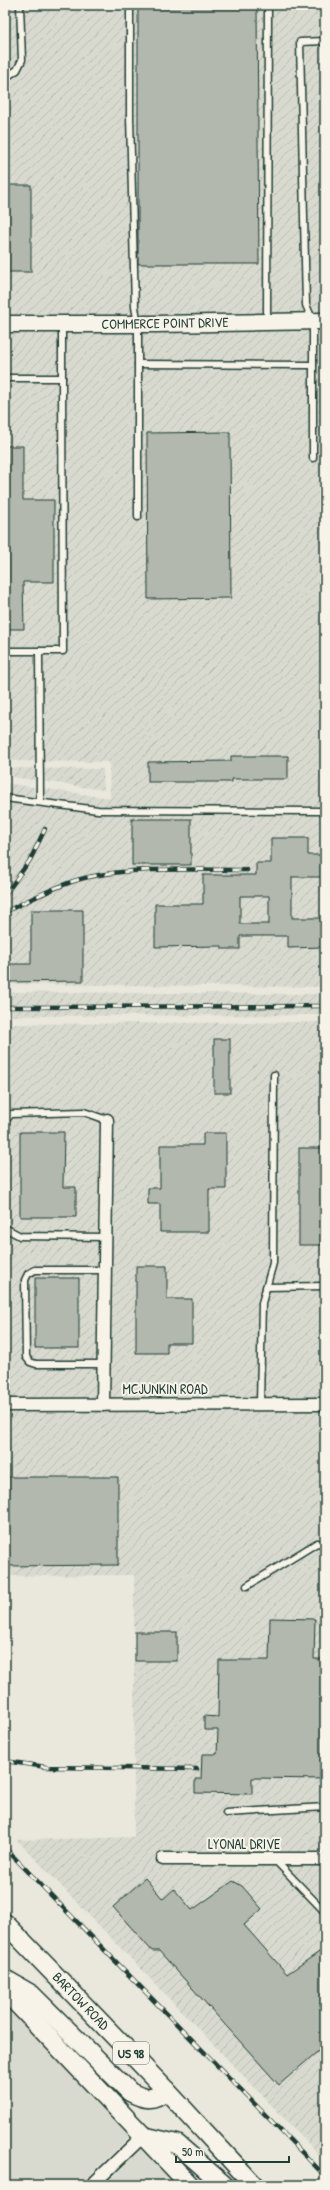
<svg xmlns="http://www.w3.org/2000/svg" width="330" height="2190" viewBox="0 0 330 2190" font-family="'Patrick Hand',sans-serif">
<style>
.built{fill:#d9dacf}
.industrial{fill:url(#industrial-furrows)}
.building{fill:#b2b8ae;stroke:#1f3d34;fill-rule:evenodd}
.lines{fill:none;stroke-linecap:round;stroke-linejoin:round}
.lane-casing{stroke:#1f3d34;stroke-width:9}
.street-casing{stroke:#1f3d34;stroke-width:15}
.secondary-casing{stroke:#1f3d34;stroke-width:19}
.primary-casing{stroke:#1f3d34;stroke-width:21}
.lane{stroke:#f7f3e8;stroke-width:6}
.street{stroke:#f7f3e8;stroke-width:12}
.secondary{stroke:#f7f3e8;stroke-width:16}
.primary{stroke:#f7f3e8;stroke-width:18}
.rail-casing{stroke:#1f3d34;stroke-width:4.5}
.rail{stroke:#f7f3e8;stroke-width:3;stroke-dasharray:9;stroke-linecap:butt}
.labels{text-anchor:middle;stroke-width:4;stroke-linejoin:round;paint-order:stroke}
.shield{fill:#f7f3e8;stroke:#60746a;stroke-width:1}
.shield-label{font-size:13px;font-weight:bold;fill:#1f3d34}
.street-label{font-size:14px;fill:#1f3d34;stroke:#f7f3e8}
</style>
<defs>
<pattern id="industrial-furrows" width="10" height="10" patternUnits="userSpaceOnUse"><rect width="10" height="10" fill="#d9dacf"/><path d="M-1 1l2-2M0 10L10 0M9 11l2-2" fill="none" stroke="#babcb2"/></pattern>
</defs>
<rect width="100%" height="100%" fill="#eae8dd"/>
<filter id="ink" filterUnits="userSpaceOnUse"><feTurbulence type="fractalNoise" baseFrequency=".025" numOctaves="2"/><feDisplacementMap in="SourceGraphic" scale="8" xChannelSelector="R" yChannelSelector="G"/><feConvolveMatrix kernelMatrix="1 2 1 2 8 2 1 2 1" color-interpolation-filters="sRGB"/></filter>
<g filter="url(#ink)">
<g class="built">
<polygon points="5,2005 130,2136 80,2185 5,2185"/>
<polygon points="142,2148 177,2185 104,2185"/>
</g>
<g class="industrial">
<polygon points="5,5 325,5 325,987 5,984 5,783 110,798 109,762 5,761"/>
<polygon points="5,768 103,769 104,790 5,776"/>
<polygon points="5,992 325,994 325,1015 5,1016"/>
<polygon points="325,1022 325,2161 17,1840 134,1837 134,1575 5,1576 5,1024"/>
</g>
<g class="building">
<polygon points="138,5 257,5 259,264 138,264"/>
<rect x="5" y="185" width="26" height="87"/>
<polygon points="230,432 231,598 148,599 147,433"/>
<polygon points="5,446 23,446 23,500 54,500 54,582 23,582 24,629 5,629"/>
<polygon points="231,756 288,756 288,779 232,779 232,782 148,782 148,762 231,761"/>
<rect x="132" y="819" width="59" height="46"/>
<path d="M271,838h37v17h17v22h-33v41h33v29l-37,1v-12h-48v13h-18v-3l-67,1v-43h48v-29h53v-12h15zM240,896h29v28h-29z"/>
<polygon points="31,910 83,910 83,981 5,982 5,964 31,964"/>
<rect x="214" y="1039" width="16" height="54"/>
<polygon points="20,1132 64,1132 63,1187 76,1187 76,1217 20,1217"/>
<polygon points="203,1133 226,1133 226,1189 209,1189 209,1232 160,1232 160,1204 148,1204 148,1188 160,1188 160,1145 203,1145"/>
<rect x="299" y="1148" width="26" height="97"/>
<polygon points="136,1266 167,1266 167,1299 192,1299 192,1343 167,1343 167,1353 136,1353"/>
<rect x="35" y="1278" width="44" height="70"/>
<polygon points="5,1477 118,1477 118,1565 5,1566"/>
<polygon points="270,1618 315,1619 314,1659 325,1659 325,1779 252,1778 252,1794 195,1793 195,1779 201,1779 202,1754 217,1754 218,1730 204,1730 204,1716 218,1717 219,1660 269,1660"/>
<rect x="135" y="1632" width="42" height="29"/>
<polygon points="145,1878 163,1899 174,1889 192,1910 233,1881 242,1886 262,1909 244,1925 287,1974 325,1948 325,2045 279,2085 159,1951 152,1951 113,1907"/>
</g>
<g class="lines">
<defs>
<g id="lane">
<polyline points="130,5 130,117 135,307 138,324 138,517"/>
<polyline points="5,78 17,70 22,60 20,5"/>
<polyline points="267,321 268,5"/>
<polyline points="138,364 313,365"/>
<polyline points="5,378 62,378 62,325"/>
<polyline points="313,458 313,321 306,305 300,42 325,41"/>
<polyline points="5,651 63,651 62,378"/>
<polyline points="39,651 40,802"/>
<polyline points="5,798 98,810 325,811"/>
<polyline points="5,1121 11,1114 84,1112 107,1120"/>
<polyline points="5,1228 20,1236 105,1237"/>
<polyline points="266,1287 325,1286"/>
<polyline points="104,1364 36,1364 30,1362 26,1357 25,1280 28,1274 35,1270 105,1270"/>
<polyline points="260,1404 262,1303 273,1263 274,1075"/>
<polyline points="247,1586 317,1543 325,1544"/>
<polyline points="226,1813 325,1807"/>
<polyline points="274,1859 325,1912"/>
</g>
<g id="street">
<polyline points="5,1405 325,1404"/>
<polyline points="103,1405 107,1120"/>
<polyline points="163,1859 325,1859"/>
<polyline points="92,2185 143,2136"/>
</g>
<polyline id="secondary" points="5,324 157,324 325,321"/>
<g id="primary">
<polyline points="5,1923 166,2090 254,2185"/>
<path d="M5,1979l26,15 99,98c15,8 24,9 36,-2"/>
<polyline points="5,1991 190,2185"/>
<polyline points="143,2136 177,2144 224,2185"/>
</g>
</defs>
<use href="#lane" class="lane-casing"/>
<use href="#street" class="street-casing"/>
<use href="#secondary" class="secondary-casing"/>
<use href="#primary" class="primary-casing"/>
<use href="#lane" class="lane"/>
<use href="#street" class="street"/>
<use href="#secondary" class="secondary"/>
<use href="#primary" class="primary"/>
<defs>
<g id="rail">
<polyline points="5,895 30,860 45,829"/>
<path d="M5,912c24,-12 47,-24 72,-32 49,-14 119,-10 170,-10"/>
<polyline points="5,1007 325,1006"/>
<polyline points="5,1761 46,1767 197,1769"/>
<polyline points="5,1848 325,2176"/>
</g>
</defs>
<use href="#rail" class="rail-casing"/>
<use href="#rail" class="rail"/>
</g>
</g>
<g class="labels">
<rect class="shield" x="113" y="2042" width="36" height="22" rx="3"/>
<g class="shield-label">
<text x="131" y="2058">US 98</text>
</g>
<g class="street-label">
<text transform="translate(165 323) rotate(-1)" y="5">COMMERCE POINT DRIVE</text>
<text x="165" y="1394">MCJUNKIN ROAD</text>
<text x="244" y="1849">LYONAL DRIVE</text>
<text transform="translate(81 2001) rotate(46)" y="5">BARTOW ROAD</text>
</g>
</g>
<rect width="330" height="2190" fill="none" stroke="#f7f3e8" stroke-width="20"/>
<rect x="10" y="10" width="310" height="2170" fill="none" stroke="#1f3d34" stroke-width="1.5" filter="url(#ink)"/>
<path d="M176 2156v6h113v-6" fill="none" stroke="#1f3d34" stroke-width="2"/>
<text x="182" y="2156" font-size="12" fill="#1f3d34" stroke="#f7f3e8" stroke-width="3" paint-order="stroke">50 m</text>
</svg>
